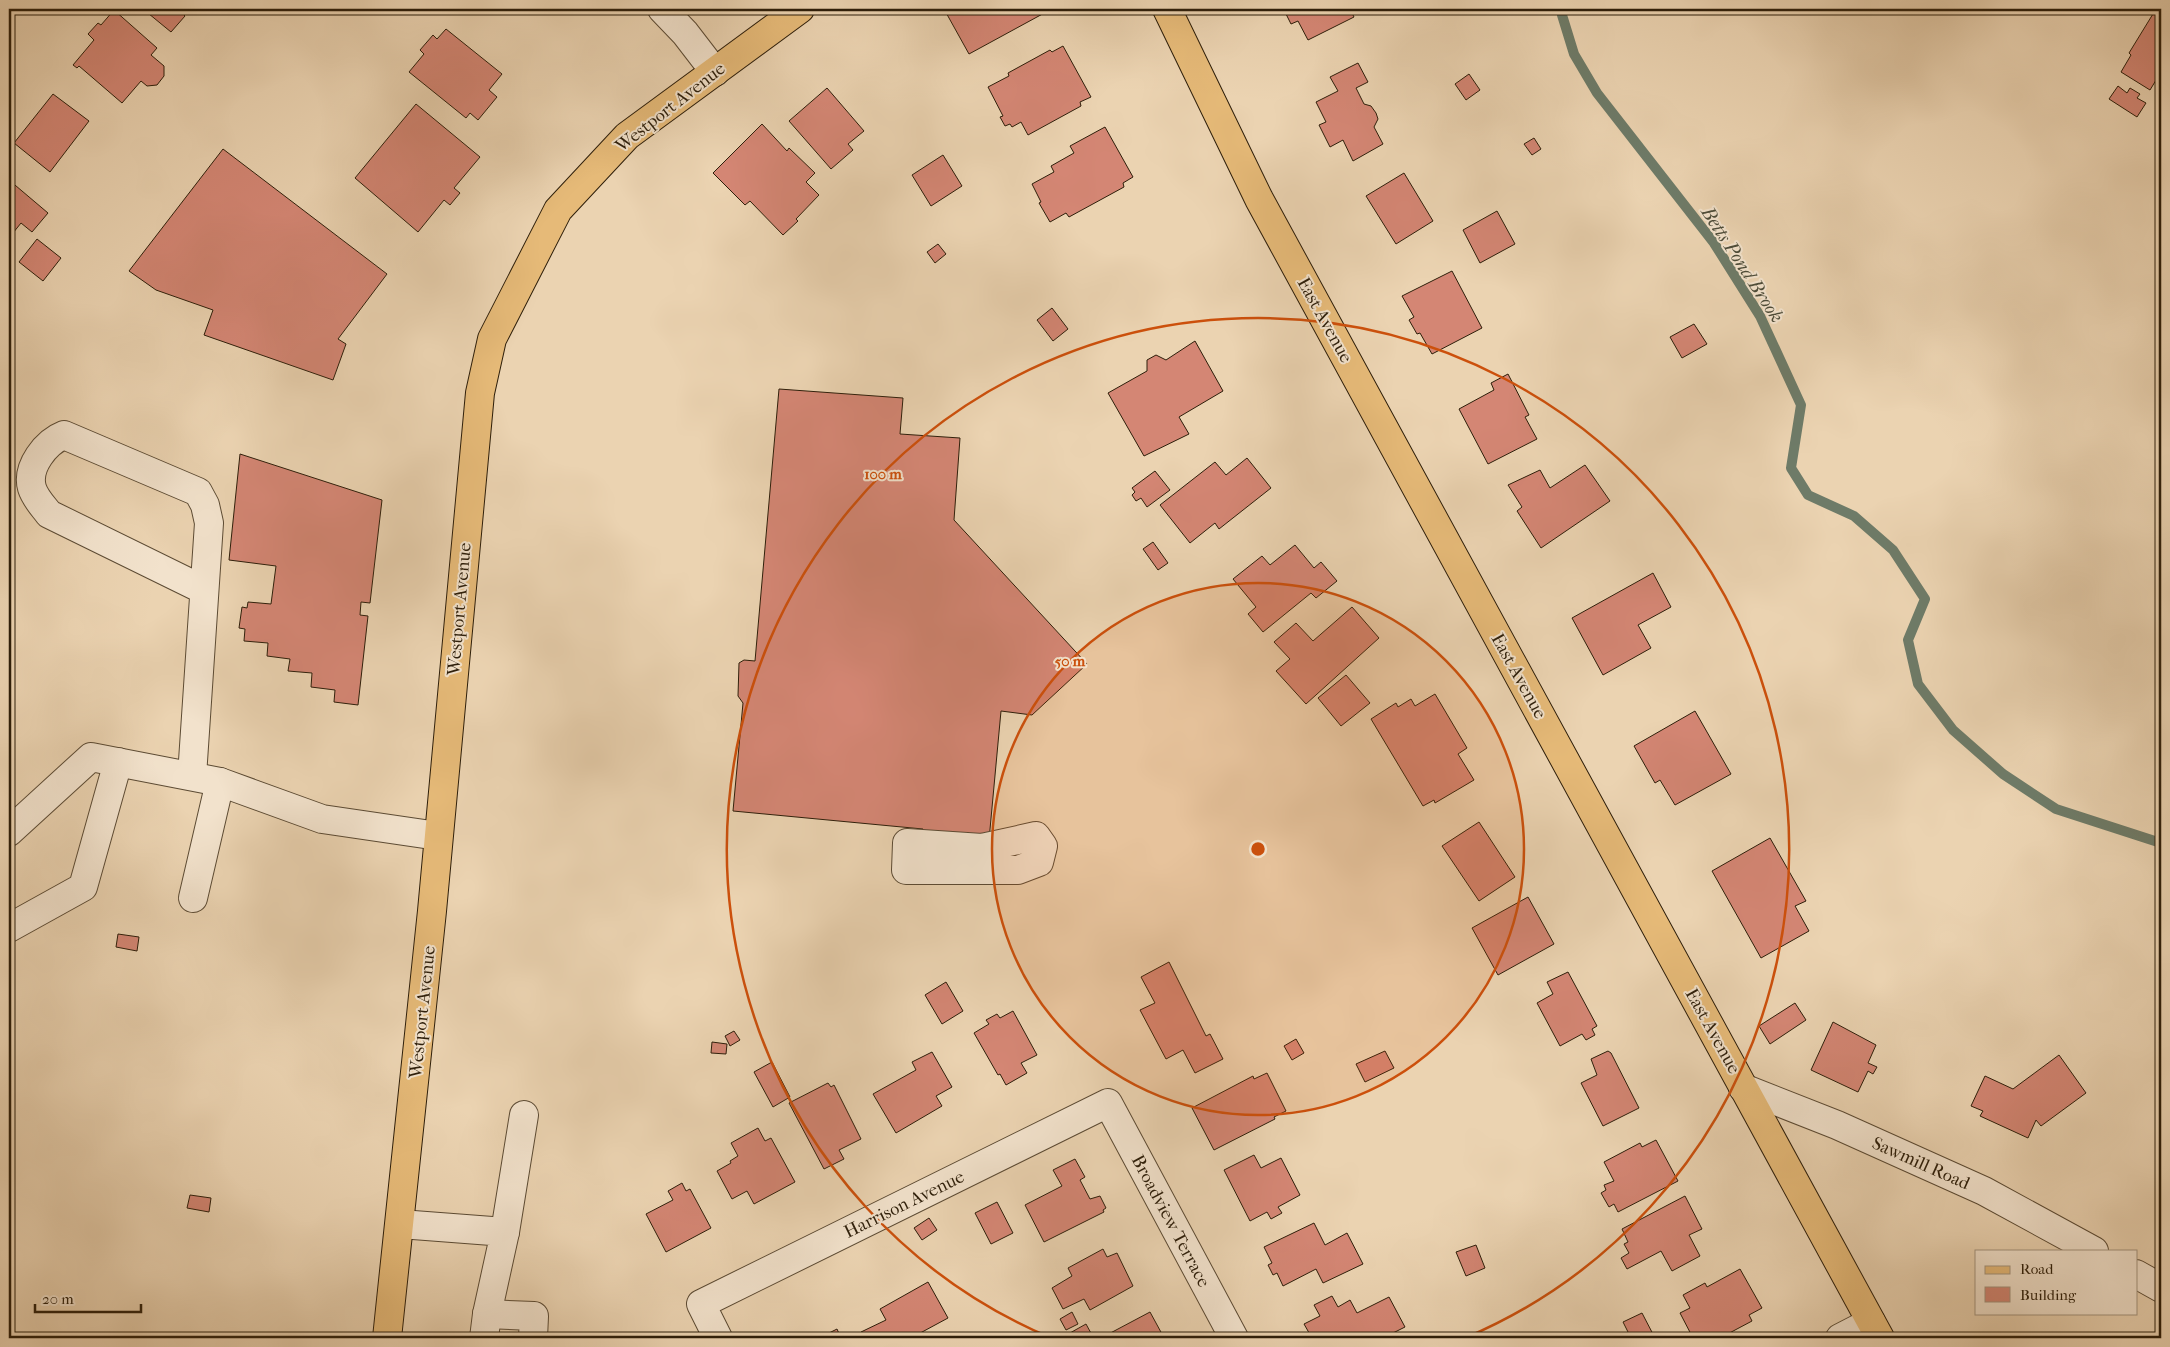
<svg xmlns="http://www.w3.org/2000/svg" width="2170" height="1347" viewBox="0 0 2170 1347" font-family="'IM FELL French Canon',serif">
<style>
.lines{fill:none;stroke-linecap:round;stroke-linejoin:round}
.stream{stroke:#6e7b68;stroke-width:10}
.building{fill:#d48674;stroke:#2d1e0a}
.minor-casing{stroke:#5c4b34;stroke-width:30}
.major-casing{stroke:#2d1e0a;stroke-width:30}
.minor{stroke:#f2e2cc;stroke-width:28}
.major{stroke:#e6ba78;stroke-width:28}
.ring{fill:none;stroke:#cc500c;stroke-width:2.5}
.labels{text-anchor:middle;stroke-width:4;stroke-linejoin:round;paint-order:stroke}
.street-label{font-size:18px;fill:#2d1e0a;stroke:#f2e2cc}
.water-label{font-size:19px;font-style:italic;fill:#4d4c39;stroke:#f2e2cc}
.centre{fill:#cc500c;stroke:#f2e2cc;stroke-width:2.5}
.ring-label{font-size:15px;text-anchor:middle;font-weight:bold;fill:#cc500c;stroke:#f2e2cc;stroke-width:4;stroke-linejoin:round;paint-order:stroke}
</style>
<rect width="100%" height="100%" fill="#ebd3b1"/>
<filter id="stains"><feTurbulence type="fractalNoise" baseFrequency=".004" numOctaves="4"/><feColorMatrix values="0 0 0 0 .2 0 0 0 0 .09 0 0 0 0 .02 0 0 0 .5 -.17"/></filter>
<radialGradient id="worn" r=".72"><stop offset=".6" stop-color="#630" stop-opacity="0"/><stop offset="1" stop-color="#630" stop-opacity=".3"/></radialGradient>
<g class="lines">
<polyline class="stream" points="1562,9 1562,15 1574,54 1597,93 1714,243 1760,316 1801,405 1791,468 1808,495 1854,516 1893,550 1925,599 1908,640 1918,684 1953,730 2003,774 2056,809 2161,843"/>
</g>
<g class="building">
<polygon points="143,9 187,9 183,14 185,16 171,32"/>
<polygon points="944,9 1046,9 1048,11 969,54"/>
<polygon points="1275,9 1350,9 1354,17 1308,40 1298,21 1291,24 1284,10 1277,13"/>
<polygon points="2156,9 2161,9 2161,72 2150,90 2121,72 2131,55 2129,53"/>
<polygon points="114,10 157,48 151,55 164,66 164,76 157,85 147,86 141,81 122,103 79,66 77,68 73,65 94,40 88,34 98,23 101,25"/>
<polygon points="446,29 502,74 489,90 497,97 478,120 470,113 466,118 409,72 424,54 420,50 433,35 437,39"/>
<polygon points="1063,46 1091,97 1080,102 1081,106 1028,135 1021,122 1012,127 1010,124 1005,126 1000,117 1003,116 988,87 1009,76 1008,73 1050,50 1052,52"/>
<polygon points="1358,63 1368,82 1356,88 1364,104 1371,106 1376,113 1378,119 1374,127 1383,144 1353,161 1343,140 1330,147 1319,125 1326,122 1316,102 1338,91 1330,77"/>
<polygon points="1469,74 1480,90 1466,100 1455,84"/>
<polygon points="2118,86 2127,93 2130,88 2140,94 2137,98 2146,103 2137,117 2109,99"/>
<polygon points="827,88 864,131 848,144 853,150 831,169 789,121"/>
<polygon points="53,94 89,121 50,172 14,143"/>
<polygon points="416,104 480,157 454,188 460,193 450,205 444,200 418,232 355,178"/>
<polygon points="762,124 787,151 789,148 815,173 806,182 819,195 796,219 798,221 783,235 750,201 745,205 713,173"/>
<polygon points="1105,127 1133,177 1123,183 1124,187 1069,217 1066,213 1050,222 1039,203 1041,202 1032,184 1054,172 1051,166 1074,153 1070,146"/>
<polygon points="1534,138 1541,149 1532,155 1524,144"/>
<polygon points="223,149 387,274 338,339 346,344 333,380 204,335 213,310 156,290 129,271"/>
<polygon points="943,155 962,186 931,206 912,175"/>
<polygon points="1404,173 1433,221 1396,244 1366,196"/>
<polygon points="9,180 48,213 32,232 21,223 9,238"/>
<polygon points="1497,211 1515,244 1480,263 1463,230"/>
<polygon points="37,239 61,258 43,281 19,262"/>
<polygon points="938,244 946,254 935,263 927,252"/>
<polygon points="1452,271 1482,328 1432,354 1420,333 1417,334 1409,320 1414,317 1402,296"/>
<polygon points="1052,308 1068,329 1053,341 1037,320"/>
<polygon points="1694,324 1707,344 1682,358 1670,337"/>
<polygon points="1195,341 1223,391 1179,417 1189,434 1144,456 1108,393 1147,371 1147,360 1156,355 1166,360"/>
<polygon points="1508,374 1529,415 1525,417 1537,439 1488,464 1459,409 1494,390 1491,383"/>
<polygon points="779,389 903,398 900,434 960,438 954,520 1087,664 1032,715 1001,711 989,840 921,853 923,829 733,811 743,703 738,696 739,663 744,660 755,661"/>
<polygon points="240,454 382,500 370,603 361,602 360,615 368,616 358,705 334,702 335,690 311,687 312,673 288,671 290,659 267,656 268,643 244,641 245,629 239,628 242,607 247,608 248,602 271,604 276,566 229,560"/>
<polygon points="1247,458 1271,488 1219,529 1215,523 1190,543 1160,505 1215,462 1226,475"/>
<polygon points="1585,465 1610,501 1541,548 1517,511 1522,507 1508,485 1540,470 1550,488"/>
<polygon points="1155,471 1170,490 1147,507 1141,498 1136,501 1132,495 1135,492 1132,488"/>
<polygon points="1153,542 1168,563 1158,570 1143,549"/>
<polygon points="1295,545 1314,568 1321,562 1337,581 1316,598 1311,593 1263,632 1248,614 1256,607 1233,579 1262,556 1270,565"/>
<polygon points="1653,573 1671,607 1638,625 1651,648 1603,675 1572,618"/>
<polygon points="1352,607 1379,638 1306,704 1276,671 1290,659 1274,642 1296,623 1313,641"/>
<polygon points="1346,675 1370,703 1341,726 1318,698"/>
<polygon points="1435,694 1467,748 1458,754 1474,780 1435,803 1434,800 1423,806 1371,719 1396,703 1398,707 1411,699 1415,706"/>
<polygon points="1695,711 1731,774 1675,805 1660,780 1655,783 1634,746"/>
<polygon points="1479,822 1515,877 1479,901 1442,846"/>
<polygon points="1770,838 1806,901 1795,906 1809,931 1761,958 1712,871"/>
<polygon points="1528,897 1554,944 1498,975 1472,928"/>
<polygon points="118,934 139,937 137,951 116,947"/>
<polygon points="1169,962 1206,1036 1210,1034 1223,1059 1195,1073 1183,1050 1166,1059 1140,1010 1155,1003 1141,977"/>
<polygon points="1568,972 1597,1026 1592,1029 1595,1035 1586,1040 1582,1034 1560,1046 1537,1003 1553,994 1547,982"/>
<polygon points="946,982 963,1011 942,1024 925,995"/>
<polygon points="1795,1003 1806,1020 1770,1044 1759,1026"/>
<polygon points="1013,1011 1037,1055 1021,1063 1027,1073 1006,1085 1000,1074 998,1075 974,1033 989,1024 986,1020 997,1014 1000,1018"/>
<polygon points="1833,1022 1876,1045 1868,1063 1877,1067 1873,1074 1868,1071 1858,1092 1811,1070"/>
<polygon points="734,1031 740,1040 730,1046 725,1036"/>
<polygon points="1296,1039 1304,1053 1292,1060 1284,1046"/>
<polygon points="712,1042 727,1044 726,1054 711,1053"/>
<polygon points="1385,1051 1394,1068 1365,1082 1356,1064"/>
<polygon points="1608,1051 1611,1053 1639,1108 1603,1126 1581,1083 1597,1075 1591,1059"/>
<polygon points="932,1052 952,1087 936,1096 942,1106 896,1133 873,1094 916,1070 912,1062"/>
<polygon points="2059,1055 2086,1093 2041,1126 2036,1120 2028,1138 1980,1116 1983,1111 1971,1106 1985,1076 2013,1089"/>
<polygon points="772,1062 790,1097 773,1107 754,1072"/>
<polygon points="1267,1073 1286,1111 1274,1117 1275,1119 1214,1150 1192,1108 1253,1076 1254,1079"/>
<polygon points="828,1083 831,1087 834,1085 861,1139 839,1150 844,1159 824,1169 789,1103"/>
<polygon points="758,1128 765,1141 771,1138 795,1182 754,1204 747,1191 732,1199 717,1171 731,1163 730,1161 738,1156 731,1143"/>
<polygon points="1656,1140 1678,1181 1618,1212 1614,1204 1609,1207 1601,1193 1606,1190 1604,1185 1614,1181 1604,1162 1640,1143 1642,1147"/>
<polygon points="1254,1155 1261,1168 1281,1158 1300,1195 1278,1207 1282,1213 1271,1219 1267,1212 1250,1221 1224,1170"/>
<polygon points="1075,1159 1085,1177 1080,1180 1090,1199 1100,1196 1106,1208 1103,1210 1104,1212 1044,1242 1025,1205 1062,1186 1053,1170"/>
<polygon points="682,1183 686,1191 690,1189 711,1228 666,1252 646,1214 673,1200 668,1191"/>
<polygon points="190,1195 211,1198 209,1212 187,1208"/>
<polygon points="1685,1196 1702,1229 1689,1235 1700,1256 1672,1271 1661,1251 1627,1269 1621,1258 1629,1253 1624,1244 1628,1242 1622,1229"/>
<polygon points="997,1202 1013,1233 991,1244 975,1213"/>
<polygon points="929,1218 937,1230 922,1240 914,1228"/>
<polygon points="1314,1223 1325,1245 1347,1233 1363,1264 1323,1283 1316,1269 1283,1286 1277,1273 1273,1275 1268,1265 1272,1263 1264,1247"/>
<polygon points="1476,1245 1485,1268 1466,1276 1456,1252"/>
<polygon points="1103,1249 1107,1257 1117,1253 1133,1286 1090,1310 1084,1299 1063,1309 1052,1288 1072,1276 1068,1268"/>
<polygon points="1740,1269 1762,1308 1749,1315 1752,1321 1720,1338 1693,1338 1680,1313 1690,1308 1683,1295 1705,1283 1707,1287"/>
<polygon points="928,1282 948,1318 911,1338 864,1338 861,1332 886,1320 880,1309"/>
<polygon points="1332,1296 1338,1307 1350,1300 1357,1313 1389,1297 1405,1327 1383,1338 1312,1338 1304,1324 1320,1316 1314,1305"/>
<polygon points="1072,1312 1078,1324 1066,1330 1060,1319"/>
<polygon points="1150,1312 1162,1334 1158,1335 1160,1338 1101,1338"/>
<polygon points="1642,1313 1655,1338 1631,1338 1623,1322"/>
<polygon points="1086,1324 1092,1335 1087,1338 1061,1338"/>
<polygon points="837,1329 841,1338 819,1338"/>
</g>
<g class="lines">
<defs>
<g id="minor">
<polyline points="662,9 685,33 715,72"/>
<path d="M192,776l17,-253 -4,-18 -7,-13 -134,-57c-18,7 -38,32 -32,53 3,10 11,18 17,26l155,76"/>
<polyline points="9,832 91,757 220,782 322,819 438,836"/>
<polygon points="1036,836 1043,846 1039,862 1018,870 906,870 907,843 982,848"/>
<polyline points="193,898 220,782"/>
<polyline points="9,928 83,887 118,762"/>
<polyline points="1743,1088 1837,1125 1984,1191 2094,1251"/>
<polyline points="400,1224 505,1232 487,1314 484,1338"/>
<polyline points="505,1232 524,1115"/>
<polyline points="2136,1274 2161,1288"/>
<polyline points="487,1314 534,1316 533,1338"/>
<polyline points="718,1338 701,1304 1108,1103 1234,1338"/>
<polyline points="1840,1338 1871,1322"/>
</g>
<g id="major">
<polyline points="1167,9 1259,199 1880,1338"/>
<polyline points="387,1338 432,911 480,393 492,339 558,210 627,136 800,9"/>
</g>
</defs>
<use href="#minor" class="minor-casing"/>
<use href="#major" class="major-casing"/>
<use href="#minor" class="minor"/>
<use href="#major" class="major"/>
</g>
<circle cx="1258" cy="849" r="266" fill="#cc500c" fill-opacity=".12"/>
<g class="ring">
<circle cx="1258" cy="849" r="266"/>
<path d="M1051 1338A531 531 0 1 1 1465 1338"/>
</g>
<g class="labels">
<g class="street-label">
<text transform="translate(670 107) rotate(-38)" y="6">Westport Avenue</text>
<text transform="translate(1325 320) rotate(61)" y="6">East Avenue</text>
<text transform="translate(459 609) rotate(-85)" y="6">Westport Avenue</text>
<text transform="translate(1519 676) rotate(61)" y="6">East Avenue</text>
<text transform="translate(422 1012) rotate(-84)" y="6">Westport Avenue</text>
<text transform="translate(1713 1031) rotate(61)" y="6">East Avenue</text>
<text transform="translate(1921 1163) rotate(24)" y="6">Sawmill Road</text>
<text transform="translate(904 1204) rotate(-26)" y="6">Harrison Avenue</text>
<text transform="translate(1171 1221) rotate(62)" y="6">Broadview Terrace</text>
</g>
<g class="water-label">
<text transform="translate(1743 264) rotate(57)" y="7">Betts Pond Brook</text>
</g>
</g>
<circle cx="1258" cy="849" r="8" class="centre"/>
<g class="ring-label">
<text x="883" y="479">100 m</text>
<text x="1070" y="666">50 m</text>
</g>
<rect width="2170" height="1347" fill="none" stroke="#ebd3b1" stroke-width="30"/>
<rect x="10" y="10" width="2150" height="1327" fill="none" stroke="#2d1e0a" stroke-width="2.5"/>
<rect x="15" y="15" width="2140" height="1317" fill="none" stroke="#2d1e0a"/>
<rect x="1975" y="1250" width="162" height="65" fill="#f2e2cc" stroke="#a3947e"/>
<rect x="1985" y="1266" width="25" height="8" fill="#e6ba78" stroke="#a3947e"/>
<text x="2020" y="1274" font-size="15" fill="#2d1e0a">Road</text>
<rect x="1985" y="1287" width="25" height="15" fill="#d48674" stroke="#a3947e"/>
<text x="2020" y="1300" font-size="15" fill="#2d1e0a">Building</text>
<path d="M35 1304v8h106v-8" fill="none" stroke="#2d1e0a" stroke-width="2.5"/>
<text x="42" y="1304" font-size="15" fill="#2d1e0a" stroke="#f2e2cc" stroke-width="4" paint-order="stroke">20 m</text>
<rect width="100%" height="100%" filter="url(#stains)"/>
<rect width="100%" height="100%" fill="url(#worn)"/>
</svg>
